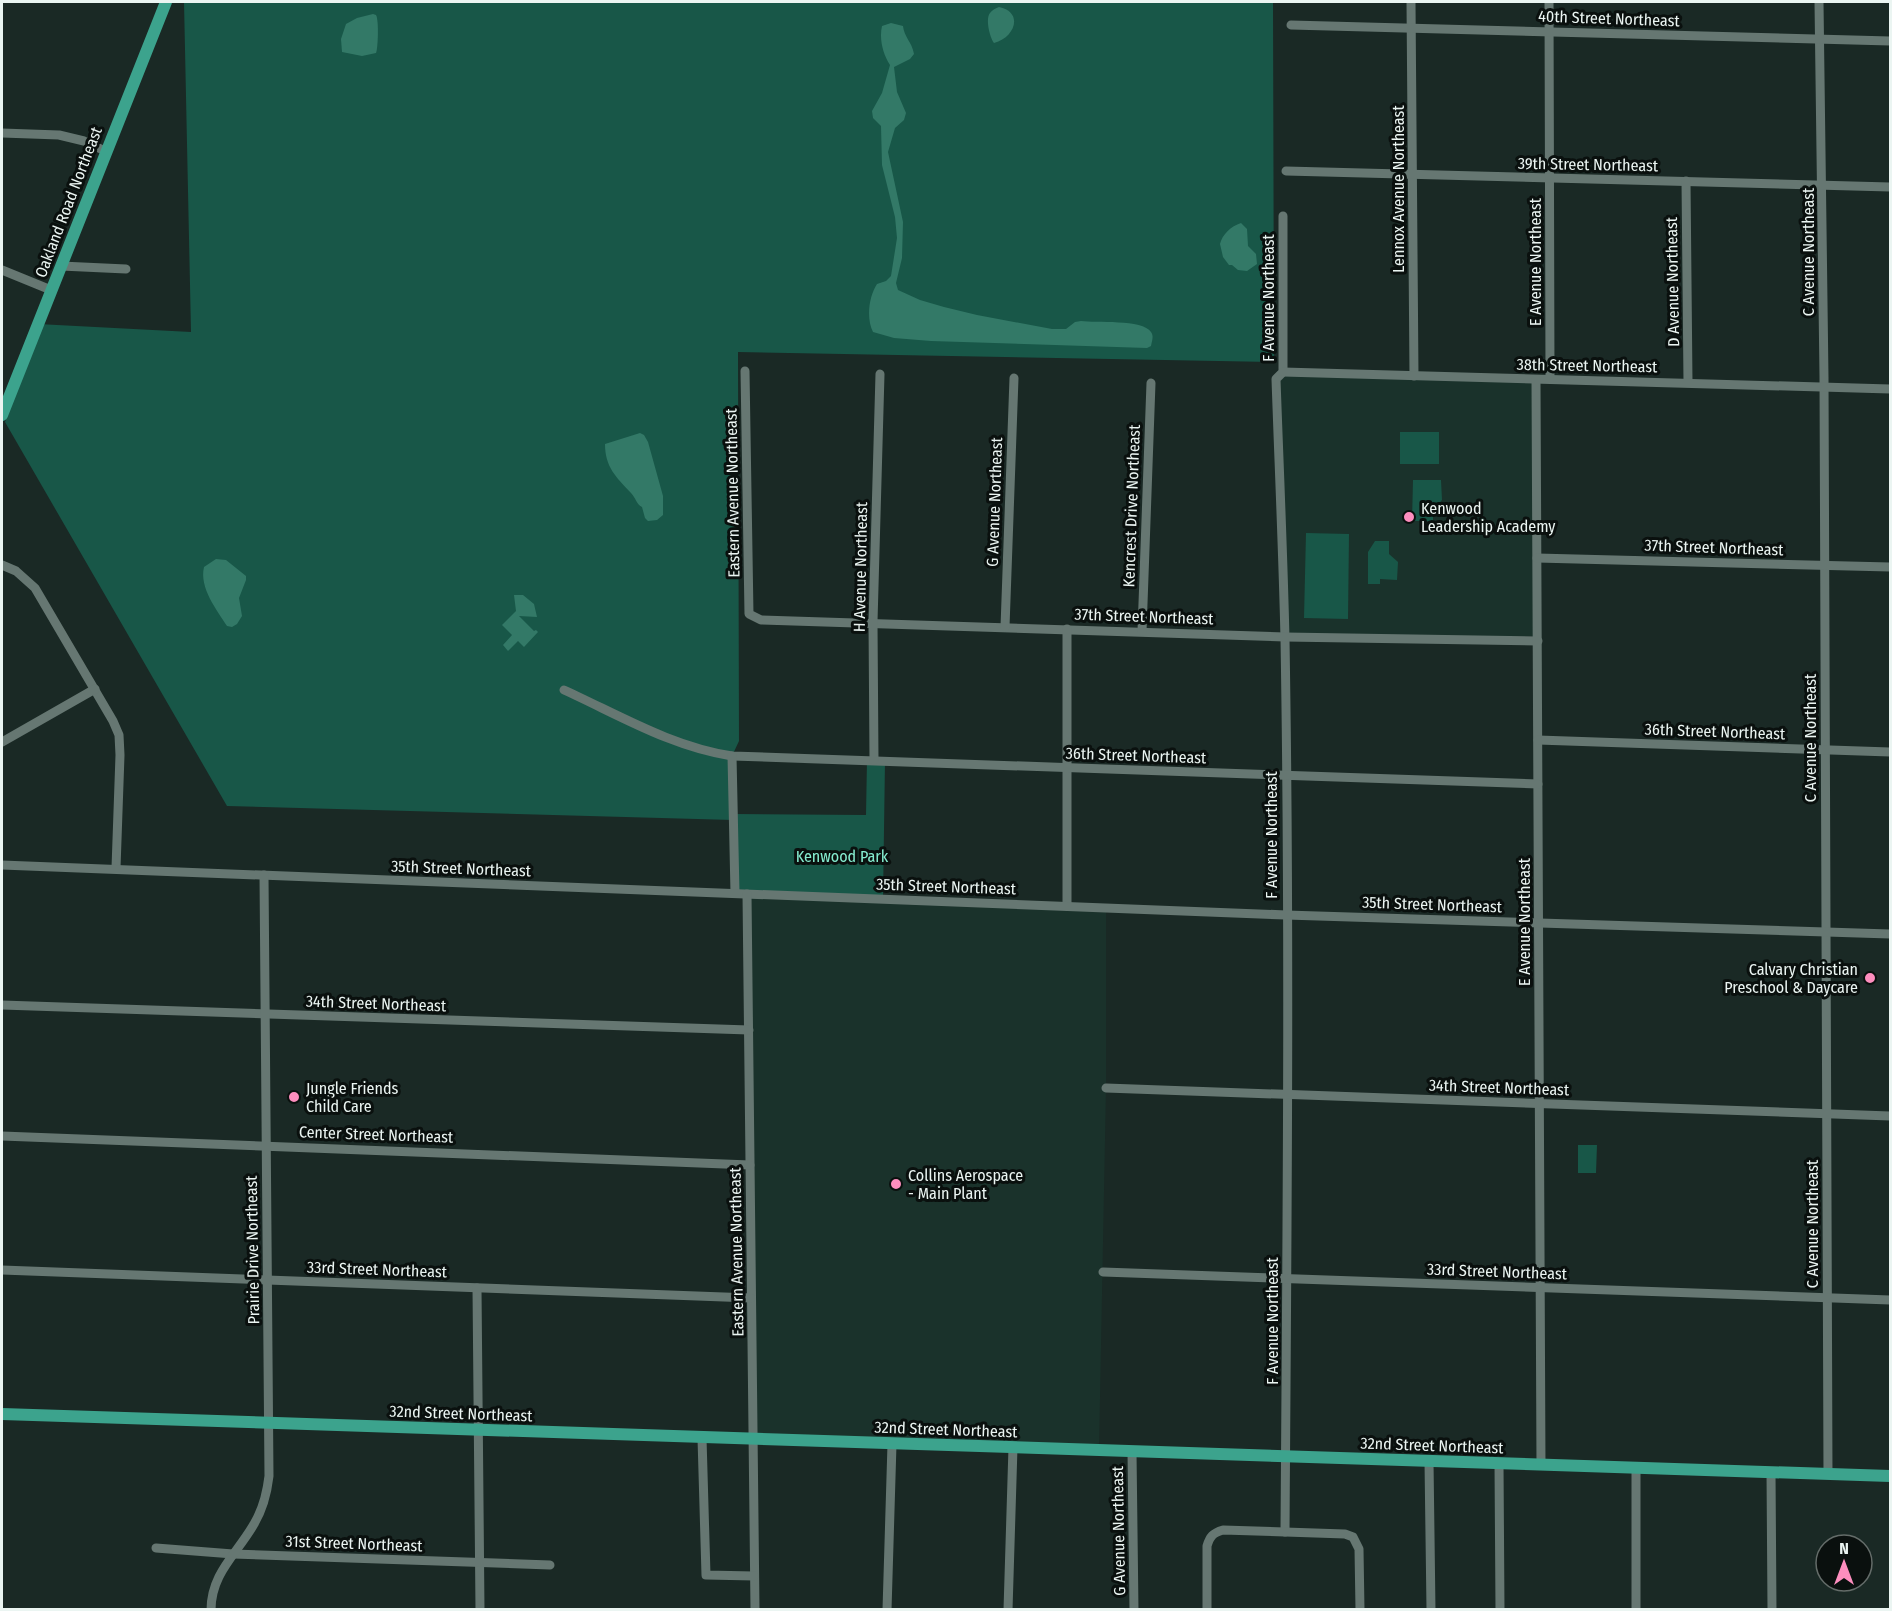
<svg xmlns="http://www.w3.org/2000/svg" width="1892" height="1611" viewBox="0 0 1892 1611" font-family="'Fira Sans Condensed',sans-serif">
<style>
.built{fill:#1a322b}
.green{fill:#185748}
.water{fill:#337967}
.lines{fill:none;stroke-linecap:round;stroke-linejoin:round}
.minor{stroke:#667772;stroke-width:9}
.major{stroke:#3ca38d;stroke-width:12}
.poi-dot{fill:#fd8ebe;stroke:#0a100e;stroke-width:2}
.labels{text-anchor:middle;stroke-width:6;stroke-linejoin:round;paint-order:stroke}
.street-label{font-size:16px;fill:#ebf5f2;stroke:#0a100e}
.poi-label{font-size:16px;fill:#ebf5f2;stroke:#0a100e;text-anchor:start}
.park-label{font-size:16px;fill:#85edd0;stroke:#0a100e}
</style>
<rect width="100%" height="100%" fill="#1a2925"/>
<g class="built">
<polygon points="1283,372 1536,380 1534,636 1285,637 1276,379"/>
<polygon points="747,894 1106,907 1106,1088 1099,1450 753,1439"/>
</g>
<g class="green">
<polygon points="184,2 1273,2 1274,362 738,352 739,741 732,756 733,814 866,815 867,760 885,761 883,899 735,893 733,820 227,806 5,422 38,324 191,332"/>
<rect x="1400" y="432" width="39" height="32"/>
<polygon points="1413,480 1441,480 1442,500 1433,511 1433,521 1412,521"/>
<polygon points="1306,533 1349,534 1348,619 1304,618"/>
<polygon points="1375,541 1389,541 1389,554 1398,562 1397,580 1380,579 1380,584 1368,584 1368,552"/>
<polygon points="1578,1145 1597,1145 1596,1173 1578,1173"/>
</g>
<g class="water">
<path d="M999,7c25,5 16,31 -5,36 -4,-5 -9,-24 -4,-30 2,-3 6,-5 9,-6z"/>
<path d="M373,14l3,1c3,5 2,33 0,38l-14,3 -20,-4 -1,-13 5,-15 11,-6z"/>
<path d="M891,23l12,3c1,11 9,16 11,28l-4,5 -16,8 3,25 9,21 -2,7 -9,8 -7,24 15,70 -1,36 -6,25 2,7 22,10 24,7 33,8 75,14h14l9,-7 6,-1c14,2 62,-2 70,11 3,4 1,9 0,14l-4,2 -216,-7 -37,-3 -21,-6c-7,-14 -4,-36 4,-48l9,-3 5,-5 6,-38 -2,-21 -13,-52 -1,-39 -8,-8 -1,-7 10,-18 8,-28c-7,-11 -11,-26 -8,-39z"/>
<path d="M1241,223l6,6 1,17 8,8 1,10 -10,7 -9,-1 -6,-5h-3l-6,-8 -3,-13c2,-9 11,-18 21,-21z"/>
<path d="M640,433l4,2 4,7 15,54v19l-6,5 -9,1 -3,-3 -3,-11c-6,-3 -6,-9 -11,-14 -15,-16 -26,-26 -26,-49z"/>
<path d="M216,559l10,1 20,16v4l-7,18 3,18 -5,8 -5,3 -5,-1c-10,-16 -28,-38 -23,-59z"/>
<polygon points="514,595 523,595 534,604 537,617 519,616 534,631 536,630 538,632 524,647 518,641 508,651 503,645 512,635 502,625 516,611"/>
</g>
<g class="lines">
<g class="minor">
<polyline points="1411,2 1414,376"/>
<polyline points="1549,2 1550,379"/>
<polyline points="1819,2 1824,377 1828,1474"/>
<polyline points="1291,25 1890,41"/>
<polyline points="2,133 59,135 84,141 105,151"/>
<polyline points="1286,171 1890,187"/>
<polyline points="1686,181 1688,382"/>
<path d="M1283,216v156l-7,7c3,86 7,173 9,260 5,298 2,595 0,893"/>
<polyline points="61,266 126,269"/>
<polyline points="2,270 51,290"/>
<polyline points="745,371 749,614 761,620 1285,637 1538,641"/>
<polyline points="1283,372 1890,389"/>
<polyline points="1536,380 1541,1465"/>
<polyline points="1537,558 1890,567"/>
<polyline points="2,565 16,571 35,588 113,721 119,735 120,755 116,868"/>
<polyline points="1005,627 1014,378"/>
<polyline points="1067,629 1067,906"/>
<polyline points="1142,631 1151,383"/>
<path d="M564,690c55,25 108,57 168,66l806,28"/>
<polyline points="1538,740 1890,752"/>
<polyline points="2,742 95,689"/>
<polyline points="732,756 735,893"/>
<polyline points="874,760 873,622 880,374"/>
<polyline points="2,865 1286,915 1890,934"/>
<polyline points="747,894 755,1610"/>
<polyline points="2,1005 749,1030"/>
<polyline points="1106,1088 1890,1116"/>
<polyline points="2,1136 750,1165"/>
<polyline points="2,1270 751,1298"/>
<polyline points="1103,1272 1890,1300"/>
<polyline points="477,1288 480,1610"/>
<polyline points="702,1438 706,1575 754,1576"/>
<polyline points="1132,1452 1134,1610"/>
<polyline points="1429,1461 1431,1610"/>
<polyline points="1499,1463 1500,1610"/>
<polyline points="1636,1468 1636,1610"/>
<polyline points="1771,1472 1772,1610"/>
<polyline points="156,1548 233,1554 550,1565"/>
<path d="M211,1610c0,-37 26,-56 43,-86 9,-15 13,-31 15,-48l-5,-601"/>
<polyline points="887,1610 892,1444"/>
<polyline points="1008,1610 1013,1447"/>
<path d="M1207,1610v-64c3,-10 6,-13 16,-16l122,4 8,3 6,12 1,61"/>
</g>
<g class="major">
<polyline points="2,415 166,2"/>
<polyline points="2,1414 1890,1476"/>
</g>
</g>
<g class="poi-dot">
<circle cx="1409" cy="517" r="6"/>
<circle cx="1870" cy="978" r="6"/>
<circle cx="294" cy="1097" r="6"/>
<circle cx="896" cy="1184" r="6"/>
</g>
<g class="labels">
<g class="street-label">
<text transform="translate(1609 18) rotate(2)" y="6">40th Street Northeast</text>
<text transform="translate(1588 164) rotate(1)" y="6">39th Street Northeast</text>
<text transform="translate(1398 189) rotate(-90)" y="6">Lennox Avenue Northeast</text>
<text transform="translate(68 202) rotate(-69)" y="6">Oakland Road Northeast</text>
<text transform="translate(1808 252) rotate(-90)" y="6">C Avenue Northeast</text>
<text transform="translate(1535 262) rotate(-90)" y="6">E Avenue Northeast</text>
<text transform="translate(1672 282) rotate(-91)" y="6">D Avenue Northeast</text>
<text transform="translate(1268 298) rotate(-90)" y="6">F Avenue Northeast</text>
<text transform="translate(1587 365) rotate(1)" y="6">38th Street Northeast</text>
<text transform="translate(732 493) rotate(-91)" y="6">Eastern Avenue Northeast</text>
<text transform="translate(994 502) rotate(-88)" y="6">G Avenue Northeast</text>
<text transform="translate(1131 506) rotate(-88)" y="6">Kencrest Drive Northeast</text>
<text transform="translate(1714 547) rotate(2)" y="6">37th Street Northeast</text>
<text transform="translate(860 567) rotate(-89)" y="6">H Avenue Northeast</text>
<text transform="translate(1144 616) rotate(2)" y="6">37th Street Northeast</text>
<text transform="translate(1715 731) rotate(2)" y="6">36th Street Northeast</text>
<text transform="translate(1810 738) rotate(-90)" y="6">C Avenue Northeast</text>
<text transform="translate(1136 755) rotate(2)" y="6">36th Street Northeast</text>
<text transform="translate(1271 835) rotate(-90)" y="6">F Avenue Northeast</text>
<text transform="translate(461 868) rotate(2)" y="6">35th Street Northeast</text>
<text transform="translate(946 886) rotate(2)" y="6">35th Street Northeast</text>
<text transform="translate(1432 904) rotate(2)" y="6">35th Street Northeast</text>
<text transform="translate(1524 922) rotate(-90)" y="6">E Avenue Northeast</text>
<text transform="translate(376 1003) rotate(2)" y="6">34th Street Northeast</text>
<text transform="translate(1499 1087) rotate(2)" y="6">34th Street Northeast</text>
<text transform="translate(376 1134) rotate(2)" y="6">Center Street Northeast</text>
<text transform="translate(1812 1224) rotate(-90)" y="6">C Avenue Northeast</text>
<text transform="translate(252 1250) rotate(-91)" y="6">Prairie Drive Northeast</text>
<text transform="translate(736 1252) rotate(-91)" y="6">Eastern Avenue Northeast</text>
<text transform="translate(377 1269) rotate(2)" y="6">33rd Street Northeast</text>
<text transform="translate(1497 1271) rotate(2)" y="6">33rd Street Northeast</text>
<text transform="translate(1272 1321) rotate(-90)" y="6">F Avenue Northeast</text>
<text transform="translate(461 1413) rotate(2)" y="6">32nd Street Northeast</text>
<text transform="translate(946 1429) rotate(2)" y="6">32nd Street Northeast</text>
<text transform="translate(1432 1445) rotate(2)" y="6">32nd Street Northeast</text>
<text transform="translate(1118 1531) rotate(-91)" y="6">G Avenue Northeast</text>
<text transform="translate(354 1543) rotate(2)" y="6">31st Street Northeast</text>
</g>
<g class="poi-label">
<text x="1421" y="514">Kenwood<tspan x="1421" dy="18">Leadership Academy</tspan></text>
<text x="1858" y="975" text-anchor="end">Calvary Christian<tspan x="1858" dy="18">Preschool &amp; Daycare</tspan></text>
<text x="306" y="1094">Jungle Friends<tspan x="306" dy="18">Child Care</tspan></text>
<text x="908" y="1181">Collins Aerospace<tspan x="908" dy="18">- Main Plant</tspan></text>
</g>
<g class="park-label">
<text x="842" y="862">Kenwood Park</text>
</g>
</g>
<rect width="1892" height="1611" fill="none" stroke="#ebf5f2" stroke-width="6"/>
<g transform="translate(1844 1563)"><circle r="28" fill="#0a100e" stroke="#646c69" stroke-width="1.5"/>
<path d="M0-4.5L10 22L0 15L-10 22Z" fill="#fd8ebe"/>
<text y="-9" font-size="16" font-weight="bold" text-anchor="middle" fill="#ebf5f2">N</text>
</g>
</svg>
